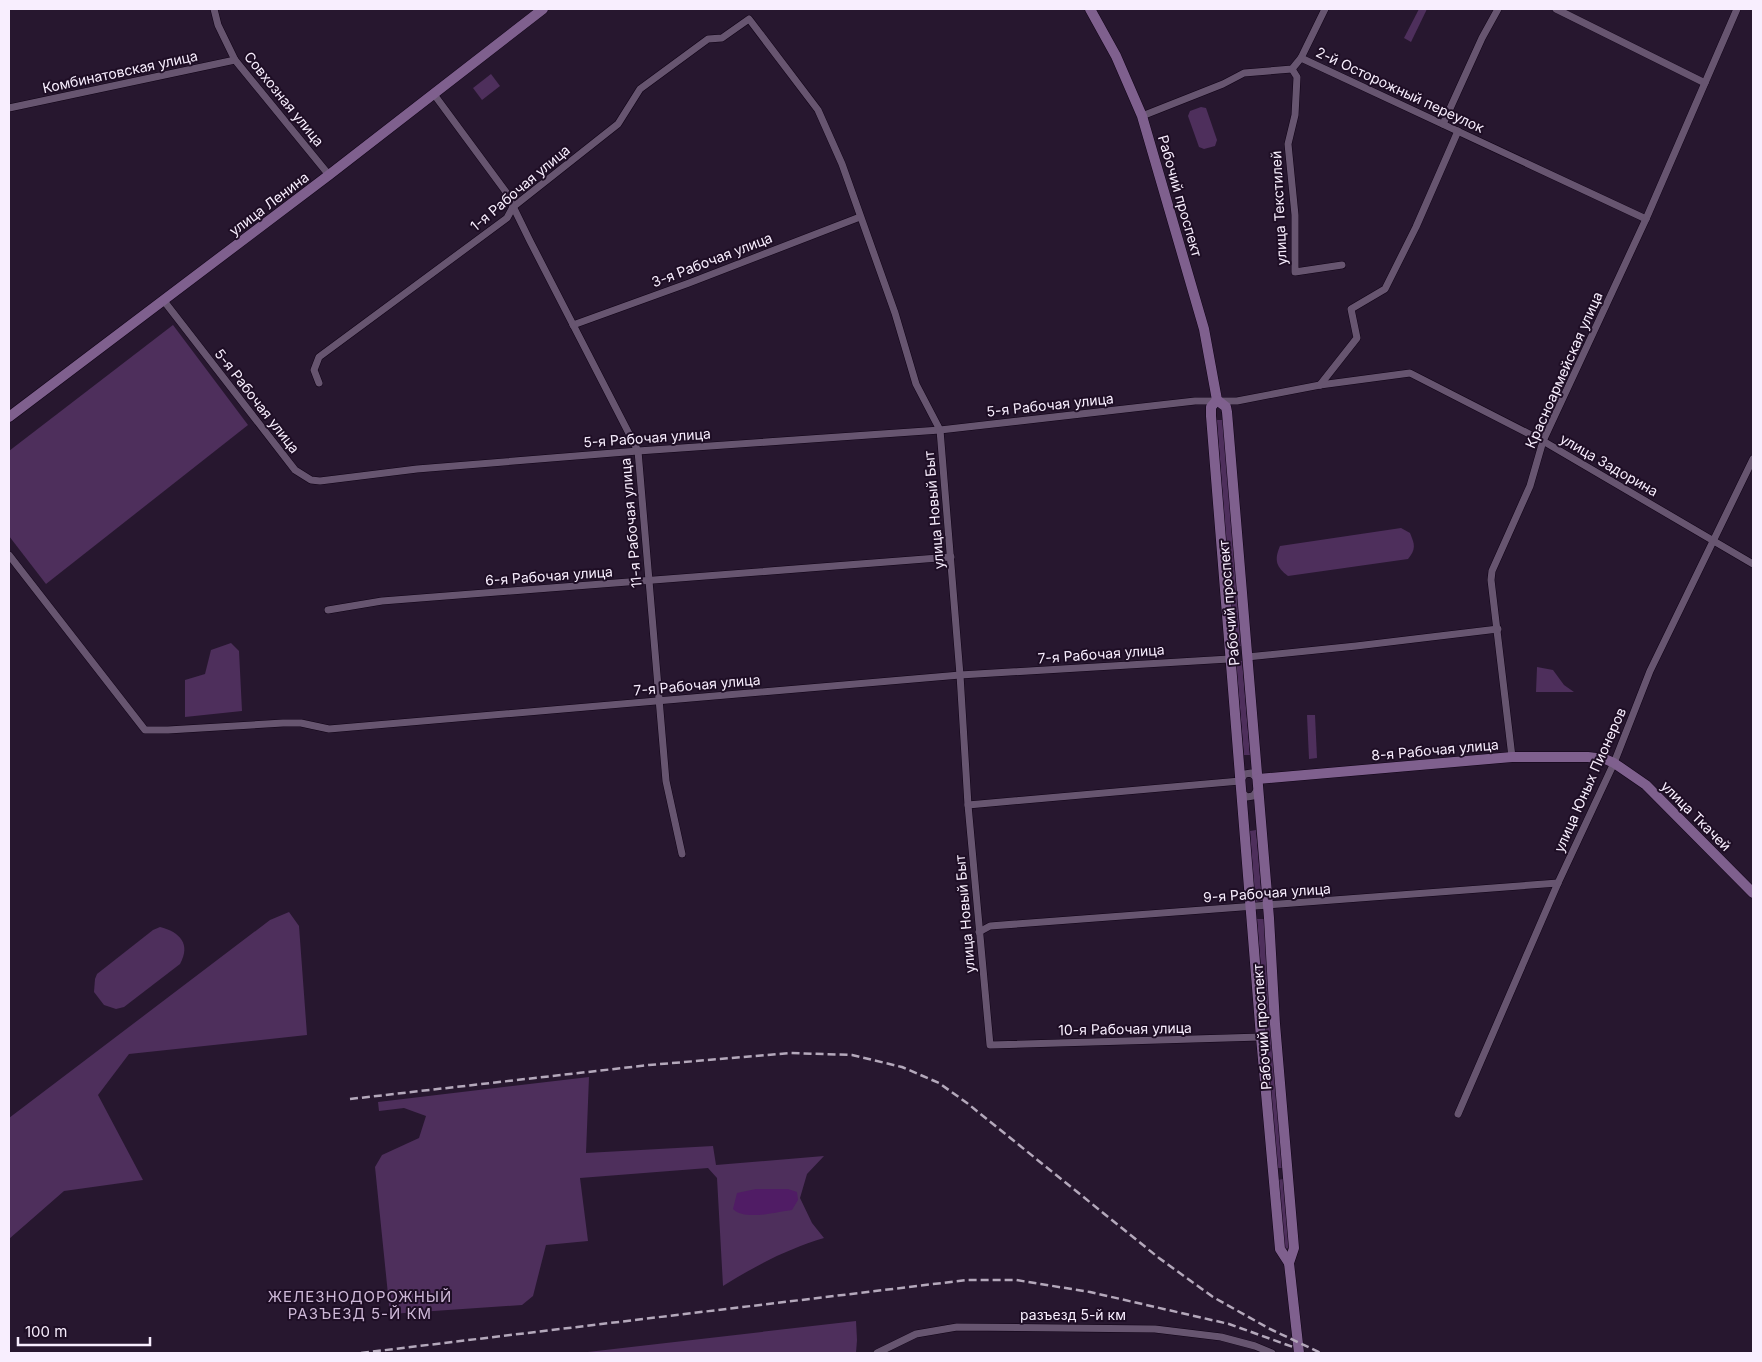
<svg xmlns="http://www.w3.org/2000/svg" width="1762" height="1362" viewBox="0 0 1762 1362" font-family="Inter,sans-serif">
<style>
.green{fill:#4e2f5c}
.water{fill:#501c65}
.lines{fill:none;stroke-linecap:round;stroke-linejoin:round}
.street-casing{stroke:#100316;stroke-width:8}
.secondary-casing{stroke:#100316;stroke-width:11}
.street{stroke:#675570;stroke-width:7}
.secondary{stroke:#7f608e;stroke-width:10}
.rail{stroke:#b4a8bb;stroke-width:2.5;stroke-dasharray:8 4;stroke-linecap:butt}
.labels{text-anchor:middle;stroke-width:4;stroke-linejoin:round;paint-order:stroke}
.street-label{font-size:14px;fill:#f8eefe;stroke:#1e0e25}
.neighbourhood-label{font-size:15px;letter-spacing:1px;fill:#cdb8d7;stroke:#1e0e25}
</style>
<rect width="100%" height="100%" fill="#27172f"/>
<g class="green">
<polygon points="1419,9 1427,9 1411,42 1404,38"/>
<polygon points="491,74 500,86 482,100 473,88"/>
<polygon points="1201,107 1206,108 1217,140 1215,146 1204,149 1199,147 1188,116 1190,111"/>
<polygon points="173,325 248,425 46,584 9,536 9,451"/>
<polygon points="1217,420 1223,420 1241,646 1234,647"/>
<path d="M1401,528l9,5c5,12 6,16 -2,26l-120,17c-12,-9 -14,-16 -8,-30z"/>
<polygon points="231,643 239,651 242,711 185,717 185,680 205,674 211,650"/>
<polygon points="1236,661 1242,661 1250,755 1244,755"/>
<polygon points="1537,667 1553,670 1564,685 1574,692 1536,692"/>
<polygon points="1307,715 1315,715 1317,758 1309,759"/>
<polygon points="1256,830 1262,901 1255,902 1250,831"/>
<polygon points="289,912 299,926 307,1035 129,1054 98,1095 143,1180 64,1191 9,1239 9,1118 270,920"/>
<polygon points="1257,919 1264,919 1282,1168 1277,1168"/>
<path d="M160,927c20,5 31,17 20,37l-56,43 -8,2 -12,-4 -10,-13 1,-13 2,-5 56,-44z"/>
<path d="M589,1077l-3,76 127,-7 3,19 108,-9 -17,18 -7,24 12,25 12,15c-37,11 -69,28 -101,48l-6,-108 -9,-10 -128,10 8,63 -42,4 -13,51 -11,9 -132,9 -15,-147 7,-12 37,-17 7,-22 -22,-8 -25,3 -1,-9z"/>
<polygon points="1283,1179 1289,1248 1284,1249 1278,1180"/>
<polygon points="856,1321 857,1340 856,1353 579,1353"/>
</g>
<path class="water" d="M756,1189h32l9,3 1,8 -6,10c-16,2 -47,11 -59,-1l4,-16z"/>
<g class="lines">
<defs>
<g id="street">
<polyline points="214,9 218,25 235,60 329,175"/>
<polyline points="1556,9 1705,83"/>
<polyline points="1301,58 1325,9"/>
<polyline points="1292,69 1297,77 1295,115 1288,144 1295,215 1295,272 1342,265"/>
<polyline points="433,93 506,192 530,241 638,451 666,781 682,854"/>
<polyline points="9,108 235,60"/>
<polyline points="1142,116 1223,84 1244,73 1292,69 1301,58 1646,219"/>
<polyline points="1443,124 1482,38 1498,9"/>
<polyline points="164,301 295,470 311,480 320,481 417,469 638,451 940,430 1195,401 1237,401 1320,385 1410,373 1543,441 1753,564"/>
<polyline points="573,325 689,283 860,217"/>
<polyline points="319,383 314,370 319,357 507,218 513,207 618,124 640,89 708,39 722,38 749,19 818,110 842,164 895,313 916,384 940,430 960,675 968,805 990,1045 1261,1037"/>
<polyline points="1320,385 1357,338 1351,309 1385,289 1416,227 1458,131"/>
<polyline points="9,555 145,730 168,730 283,723 301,723 329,729 960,675 1229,659"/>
<polyline points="328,610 382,601 951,557"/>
<polyline points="1247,657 1356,646 1498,629"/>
<polyline points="1512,757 1491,580 1492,571 1530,486 1543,441 1646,219 1737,9"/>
<polyline points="1241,792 1247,797 1253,796 1258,789"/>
<polyline points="968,805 1240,781 1245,774 1251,773 1258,779"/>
<polyline points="979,932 990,926 1558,883"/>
<polyline points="1458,1114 1558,883 1614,763 1650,671 1753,459"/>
<polyline points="877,1353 916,1334 957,1327 1155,1329 1221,1337 1255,1346 1272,1353"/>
</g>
<g id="secondary">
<polyline points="1090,9 1116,56 1142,116 1204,329 1217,400 1226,407 1227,412 1269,918 1275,1024 1294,1248 1289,1263 1299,1353"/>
<polyline points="1217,400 1211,407 1211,416 1261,1037 1280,1249 1289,1263"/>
<polyline points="9,417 329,175 543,9"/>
<polyline points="1258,779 1512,757 1588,757 1605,759 1614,763 1646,785 1753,893"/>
</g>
</defs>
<use href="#street" class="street-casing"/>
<use href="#secondary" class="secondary-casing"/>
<use href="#street" class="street"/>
<use href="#secondary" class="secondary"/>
<g class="rail">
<polyline points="350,1099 649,1065 791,1053 852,1055 902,1067 939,1083 967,1103 1159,1258 1213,1297 1270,1329 1321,1353"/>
<polyline points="361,1353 967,1280 1016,1280 1090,1292 1229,1324 1293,1347"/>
</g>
</g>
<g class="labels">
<g class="street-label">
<text transform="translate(120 72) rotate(-12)" y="5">Комбинатовская улица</text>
<text transform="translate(1400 90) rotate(25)" y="5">2-й Осторожный переулок</text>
<text transform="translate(284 99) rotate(51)" y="5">Совхозная улица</text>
<text transform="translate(520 188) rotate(-40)" y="5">1-я Рабочая улица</text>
<text transform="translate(1180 196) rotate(74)" y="5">Рабочий проспект</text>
<text transform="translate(269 204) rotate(-37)" y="5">улица Ленина</text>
<text transform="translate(1279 208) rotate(-93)" y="5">улица Текстилей</text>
<text transform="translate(712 260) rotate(-21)" y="5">3-я Рабочая улица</text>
<text transform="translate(1564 370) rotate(-66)" y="5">Красноармейская улица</text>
<text transform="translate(257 401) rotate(52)" y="5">5-я Рабочая улица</text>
<text transform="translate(1050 405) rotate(-6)" y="5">5-я Рабочая улица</text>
<text transform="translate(647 438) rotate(-4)" y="5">5-я Рабочая улица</text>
<text transform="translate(1609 465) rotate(30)" y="5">улица Задорина</text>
<text transform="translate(934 510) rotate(-95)" y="5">улица Новый Быт</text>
<text transform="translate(631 523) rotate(-95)" y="5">11-я Рабочая улица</text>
<text transform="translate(549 576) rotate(-4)" y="5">6-я Рабочая улица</text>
<text transform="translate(1229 603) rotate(-95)" y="5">Рабочий проспект</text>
<text transform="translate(1101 654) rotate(-4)" y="5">7-я Рабочая улица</text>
<text transform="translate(697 685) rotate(-5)" y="5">7-я Рабочая улица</text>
<text transform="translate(1435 750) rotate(-5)" y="5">8-я Рабочая улица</text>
<text transform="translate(1590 780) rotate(-66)" y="5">улица Юных Пионеров</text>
<text transform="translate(1696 816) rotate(45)" y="5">улица Ткачей</text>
<text transform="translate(1267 893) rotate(-4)" y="5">9-я Рабочая улица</text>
<text transform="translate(965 914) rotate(-95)" y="5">улица Новый Быт</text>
<text transform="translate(1262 1027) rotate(-94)" y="5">Рабочий проспект</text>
<text transform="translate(1125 1029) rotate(-1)" y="5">10-я Рабочая улица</text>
<text x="1073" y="1320">разъезд 5-й км</text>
</g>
<g class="neighbourhood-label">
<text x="360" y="1302">ЖЕЛЕЗНОДОРОЖНЫЙ<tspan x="360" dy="17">РАЗЪЕЗД 5-Й КМ</tspan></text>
</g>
</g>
<rect width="1762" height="1362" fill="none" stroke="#f8eefe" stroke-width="20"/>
<path d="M18 1337v8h132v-8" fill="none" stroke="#f8eefe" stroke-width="2.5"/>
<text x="25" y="1337" font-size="15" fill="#f8eefe" stroke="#1e0e25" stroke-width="4" paint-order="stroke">100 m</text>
</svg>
